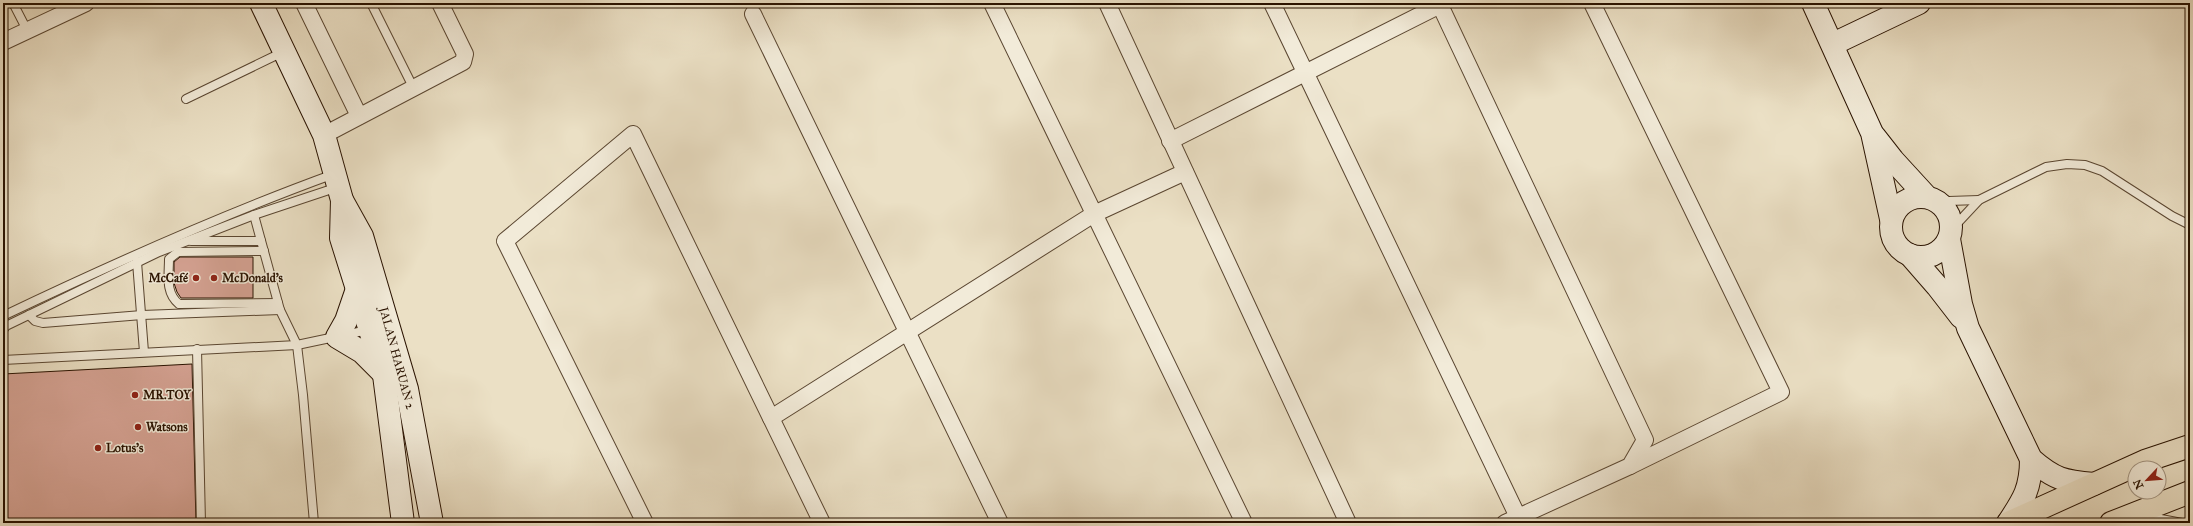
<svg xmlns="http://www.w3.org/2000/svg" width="2193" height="526" viewBox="0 0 2193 526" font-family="'IM FELL Great Primer',serif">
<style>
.building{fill:#d5a293;stroke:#291200}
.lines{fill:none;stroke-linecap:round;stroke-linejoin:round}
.lane-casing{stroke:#5a4631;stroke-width:10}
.street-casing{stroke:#5a4631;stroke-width:18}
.secondary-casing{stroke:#291200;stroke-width:24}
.primary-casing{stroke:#291200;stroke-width:24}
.lane{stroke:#f2ebd9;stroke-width:8}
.street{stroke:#f2ebd9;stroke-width:16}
.secondary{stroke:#f2ebd9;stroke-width:22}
.primary{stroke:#ebe0c5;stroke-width:22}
.poi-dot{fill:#8f2418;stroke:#f2ebd9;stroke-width:1.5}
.labels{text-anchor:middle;stroke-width:3;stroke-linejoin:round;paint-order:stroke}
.poi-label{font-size:12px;font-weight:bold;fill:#291200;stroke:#f2ebd9;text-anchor:start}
.street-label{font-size:12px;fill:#291200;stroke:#f2ebd9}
</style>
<rect width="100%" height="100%" fill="#ebe0c5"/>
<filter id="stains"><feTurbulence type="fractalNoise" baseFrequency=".005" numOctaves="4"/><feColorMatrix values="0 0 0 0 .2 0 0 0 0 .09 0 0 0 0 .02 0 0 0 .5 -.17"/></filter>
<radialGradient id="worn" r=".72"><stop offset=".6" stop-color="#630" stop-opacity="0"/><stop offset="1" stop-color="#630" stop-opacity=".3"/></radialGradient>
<g class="building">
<polygon points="180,257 253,257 253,298 181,298 177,292 174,283 174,262"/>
<polygon points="192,364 196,523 3,523 3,374"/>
</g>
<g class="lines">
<defs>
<g id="lane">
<polyline points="13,3 28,32"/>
<polyline points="371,3 413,87"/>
<polyline points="186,99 283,52"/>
<polyline points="1934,199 1949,201 1979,200"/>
<polyline points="254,215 280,310 297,345 303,395 314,523"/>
<polyline points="1951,230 1979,200 2046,167 2067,164 2085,165 2102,171 2172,216 2190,225"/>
<polyline points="191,241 261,241"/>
<path d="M264,251l-86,1 -9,7c0,16 -4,34 10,45l99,-1"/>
<polyline points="137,262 144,352"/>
<polyline points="29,315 35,321 43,323 142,315 280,310"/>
<path d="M3,316c109,-52 218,-101 331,-142"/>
<polyline points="3,330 6,326 159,252 254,215 338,187"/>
<polyline points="197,349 201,523"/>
<polyline points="3,360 297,345 368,330"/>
<polyline points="2145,516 2182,523"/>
</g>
<g id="street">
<polyline points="304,3 359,116"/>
<polyline points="992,3 1244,523"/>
<polyline points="1107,3 1348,523"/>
<polyline points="1272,3 1518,517"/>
<polyline points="1439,3 1645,440 1630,466 1505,523"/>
<polyline points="1592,3 1781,392 1630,466"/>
<polyline points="753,14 1000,523"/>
<polyline points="3,42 86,3"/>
<polyline points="324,135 463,62 465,54 440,3"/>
<polyline points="1170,141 1444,3"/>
<polyline points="771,418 1094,214 1185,172"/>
<polyline points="645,523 505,241 633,134 822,523"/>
</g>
<g id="secondary">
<polyline points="261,3 324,135 342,200 362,236 407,389 432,523"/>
<polyline points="1813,3 1872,133 1891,219"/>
<polyline points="1833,44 1919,3"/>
<polyline points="1875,137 1893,160 1926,196"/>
<circle cx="1921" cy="227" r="30"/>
<polyline points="342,200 341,238 384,375 403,523"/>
<path d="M1949,239l12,65 7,24 63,131c24,21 33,22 63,25"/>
<polyline points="1910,255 1937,286 1961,317"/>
<polyline points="357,289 346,321 337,337 362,352 381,371"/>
<path d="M2008,523c16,-24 23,-35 23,-64"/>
</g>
<g id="primary">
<polyline points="2008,523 2145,461 2190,446"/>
<polyline points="2111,523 2190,492"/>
</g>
</defs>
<use href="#lane" class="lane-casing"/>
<use href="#street" class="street-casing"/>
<use href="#secondary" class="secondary-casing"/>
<use href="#primary" class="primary-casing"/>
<use href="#lane" class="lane"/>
<use href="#street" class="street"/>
<use href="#secondary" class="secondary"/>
<use href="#primary" class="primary"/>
</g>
<g class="poi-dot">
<circle cx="196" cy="278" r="4"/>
<circle cx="214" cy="278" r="4"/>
<circle cx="135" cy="395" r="4"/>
<circle cx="138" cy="427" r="4"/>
<circle cx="98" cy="448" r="4"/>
</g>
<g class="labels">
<g class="poi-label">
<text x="188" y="282" text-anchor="end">McCafé</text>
<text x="222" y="282">McDonald's</text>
<text x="143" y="399">MR.TOY</text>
<text x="146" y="431">Watsons</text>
<text x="106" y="452">Lotus's</text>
</g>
<g class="street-label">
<text transform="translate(397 358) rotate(75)" y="4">JALAN HARUAN 2</text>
</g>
</g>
<rect width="2193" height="526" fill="none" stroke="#ebe0c5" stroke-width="16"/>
<rect x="4" y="4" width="2185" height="518" fill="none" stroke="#291200" stroke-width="2"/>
<rect x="8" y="8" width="2177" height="510" fill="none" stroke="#291200"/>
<g transform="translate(2147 480) rotate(244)"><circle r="19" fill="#f2ebd9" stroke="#a29482"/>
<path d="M0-3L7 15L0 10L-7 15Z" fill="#8f2418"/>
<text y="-6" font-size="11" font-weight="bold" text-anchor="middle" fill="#291200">N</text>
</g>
<rect width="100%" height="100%" filter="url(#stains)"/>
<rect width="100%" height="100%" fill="url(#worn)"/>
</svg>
